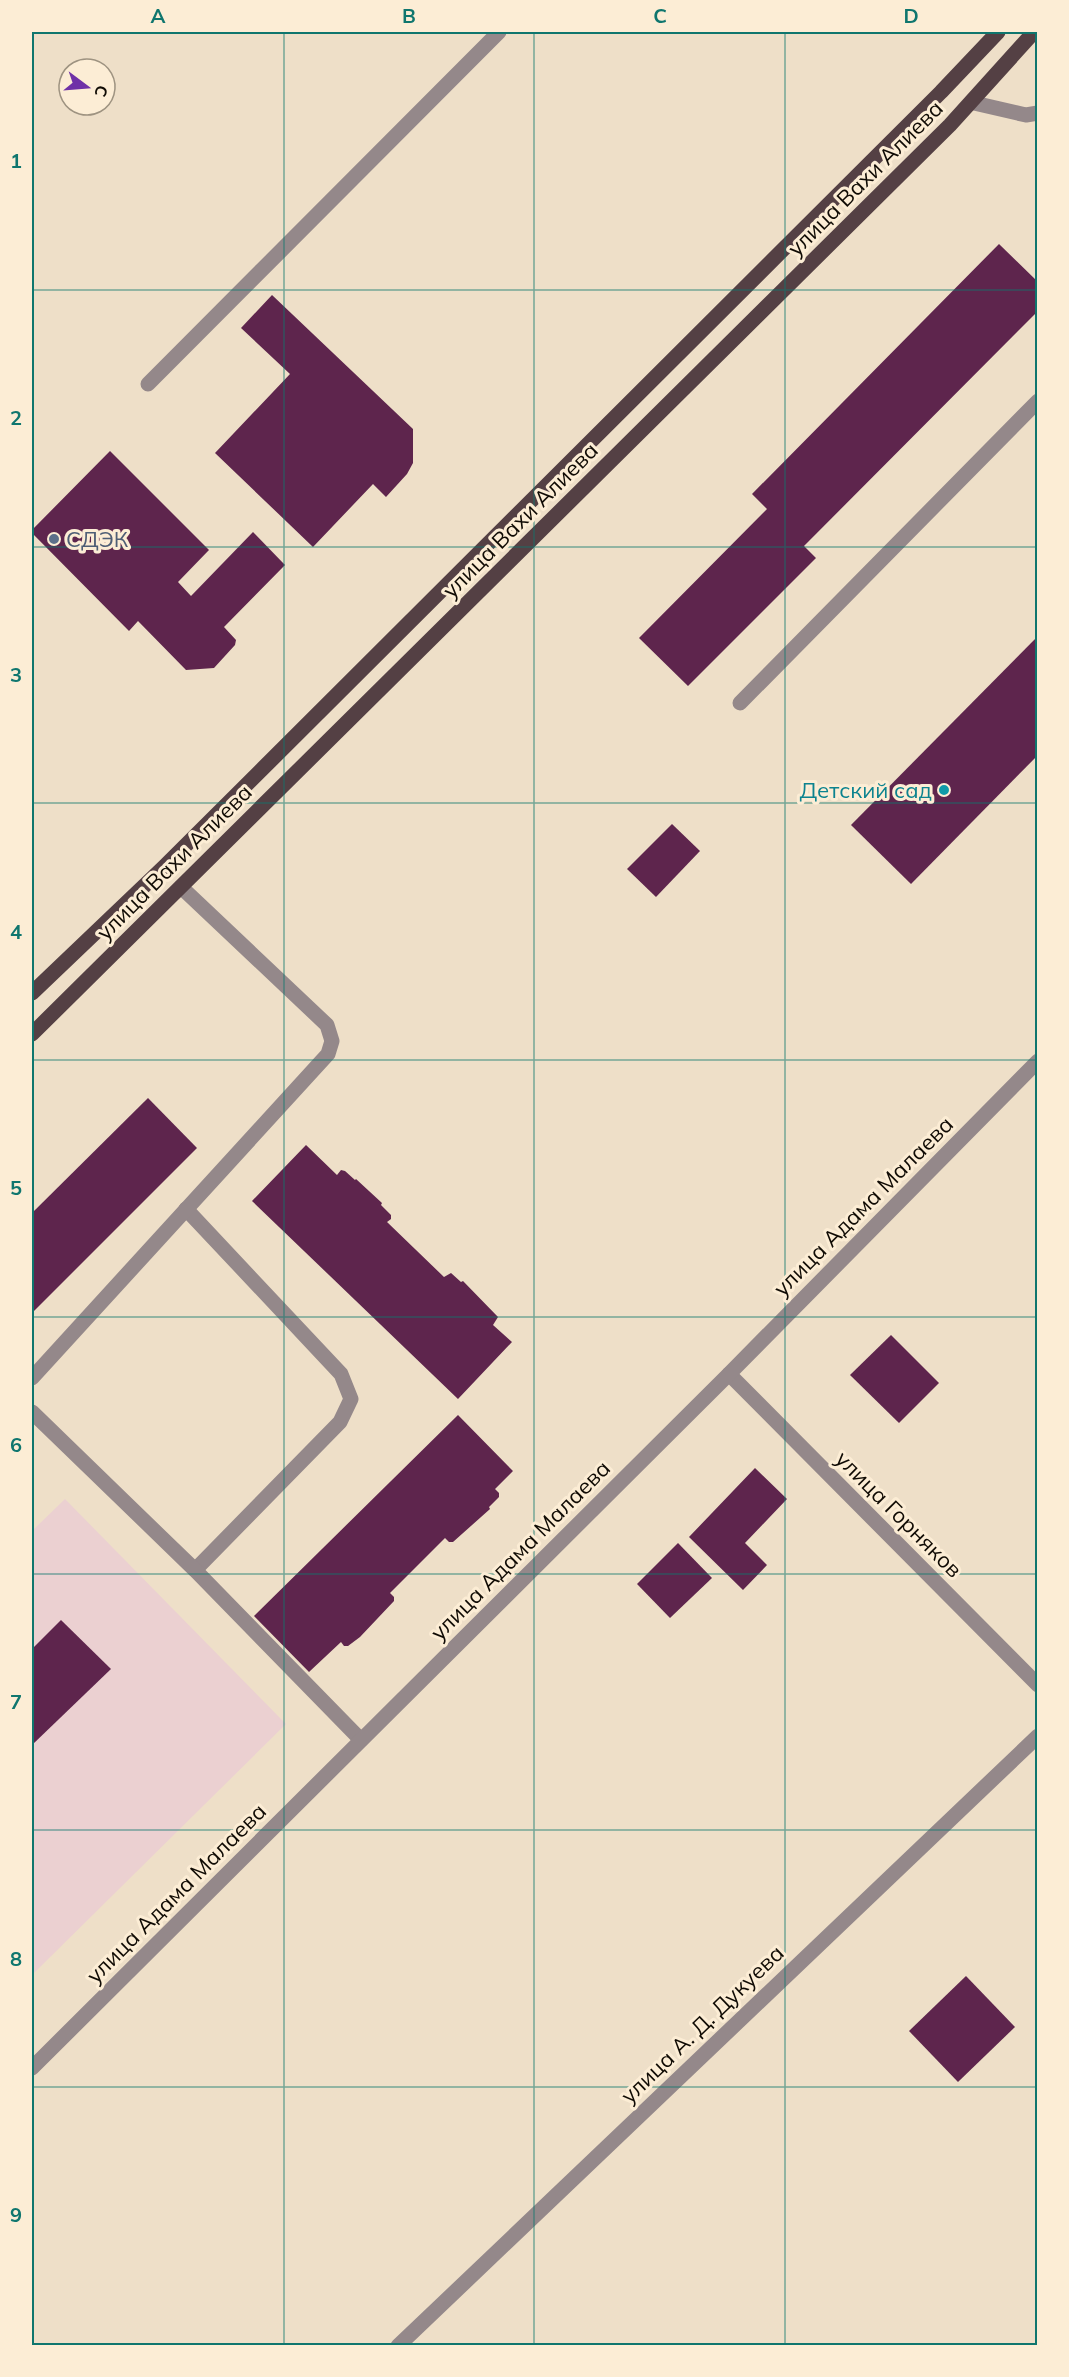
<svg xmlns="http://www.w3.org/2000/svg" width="1069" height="2377" viewBox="0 0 1069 2377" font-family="Mulish,sans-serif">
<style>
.education{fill:#ebd0d1}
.building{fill:#5e254d}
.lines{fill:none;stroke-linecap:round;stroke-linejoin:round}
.minor{stroke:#94888a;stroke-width:15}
.major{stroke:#544044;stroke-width:15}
.grid{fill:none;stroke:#0f766e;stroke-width:1.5;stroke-opacity:0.55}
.service-dot{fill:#5c6f8a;stroke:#fcedd5;stroke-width:2}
.culture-dot{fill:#0f9aa8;stroke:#fcedd5;stroke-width:2}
.labels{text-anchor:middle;stroke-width:6;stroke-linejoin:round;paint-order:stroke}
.street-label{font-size:22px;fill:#100b04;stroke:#fcedd5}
.service-label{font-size:22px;fill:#4e5e75;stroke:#fcedd5;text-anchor:start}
.culture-label{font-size:22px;fill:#0d838f;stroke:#fcedd5;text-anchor:end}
.neatline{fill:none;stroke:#0f766e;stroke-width:2}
.grid-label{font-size:20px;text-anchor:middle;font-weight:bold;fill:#0f766e}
</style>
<rect width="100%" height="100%" fill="#eedfc8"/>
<polygon class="education" points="65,1499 286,1724 32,1975 32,1531"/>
<g class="building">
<polygon points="999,244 1038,282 1038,311 804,546 816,558 688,686 639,638 767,509 752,494"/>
<polygon points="272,295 413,429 413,463 407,474 386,497 373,484 313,547 215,453 290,374 241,328"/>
<polygon points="110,451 209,550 178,582 191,596 253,532 285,565 224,627 236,640 235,645 214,668 186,670 138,621 129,631 32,533 32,530"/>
<polygon points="1038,636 1038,755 911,884 851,825"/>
<polygon points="672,824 700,851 656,897 627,869"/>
<polygon points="148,1098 197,1148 32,1313 32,1213"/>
<polygon points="306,1145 337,1175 341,1170 345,1171 355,1180 356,1179 382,1203 381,1205 391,1215 391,1219 387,1222 444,1277 451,1273 461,1282 463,1281 498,1317 493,1325 512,1342 458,1399 252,1201"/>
<polygon points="891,1335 939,1383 899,1423 850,1375"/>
<polygon points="458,1415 513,1471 495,1489 499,1493 499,1497 489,1507 490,1509 453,1542 449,1542 445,1538 390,1593 394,1597 394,1601 360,1637 348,1646 344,1646 341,1642 309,1672 254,1616"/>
<polygon points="755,1468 787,1499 745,1543 767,1565 743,1590 689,1537"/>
<polygon points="678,1543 712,1578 670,1618 637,1584"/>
<polygon points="61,1620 111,1669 32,1745 32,1649"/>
<polygon points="966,1976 1015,2027 958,2082 909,2031"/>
</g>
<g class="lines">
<g class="minor">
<polyline points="974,103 1026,115 1038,113"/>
<polyline points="148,384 499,32"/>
<polyline points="740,703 1038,401"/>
<polyline points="186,1209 341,1374 351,1399 340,1422 195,1570"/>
<polyline points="729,1374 1038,1685"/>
<polyline points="32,1378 328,1054 332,1041 327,1025 181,887"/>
<polyline points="32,1412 195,1570 361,1740"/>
<polyline points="32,2068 729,1374 1038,1061"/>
<polyline points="398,2346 1038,1736"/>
</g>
<g class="major">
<polyline points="32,993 164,867 941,92 998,32"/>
<polyline points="32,1034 950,125 1034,32"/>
</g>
</g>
<path class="grid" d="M284,32v2314M534,32v2314M785,32v2314M32,290h1006M32,547h1006M32,803h1006M32,1060h1006M32,1317h1006M32,1574h1006M32,1830h1006M32,2087h1006"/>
<circle class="service-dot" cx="54" cy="539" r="6"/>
<circle class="culture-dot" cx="944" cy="790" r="6"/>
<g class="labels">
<g class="street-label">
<text transform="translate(865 178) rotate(-45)" y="8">улица Вахи Алиева</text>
<text transform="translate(520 520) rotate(-45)" y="8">улица Вахи Алиева</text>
<text transform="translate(174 862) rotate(-45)" y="8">улица Вахи Алиева</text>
<text transform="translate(863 1206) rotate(-45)" y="8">улица Адама Малаева</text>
<text transform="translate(899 1514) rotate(45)" y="8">улица Горняков</text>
<text transform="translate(520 1550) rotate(-45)" y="8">улица Адама Малаева</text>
<text transform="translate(176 1893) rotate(-45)" y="8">улица Адама Малаева</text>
<text transform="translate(702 2024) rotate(-44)" y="8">улица А. Д. Дукуева</text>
</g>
<g class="service-label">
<text x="66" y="547">СДЭК</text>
</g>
<g class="culture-label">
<text x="932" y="798">Детский сад</text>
</g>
</g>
<rect width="1069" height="2377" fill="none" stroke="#fcedd5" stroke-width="66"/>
<g transform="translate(87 87) rotate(106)"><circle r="28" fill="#fcedd5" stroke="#9e9381" stroke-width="1.5"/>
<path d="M0-4.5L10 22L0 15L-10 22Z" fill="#6f31a7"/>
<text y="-9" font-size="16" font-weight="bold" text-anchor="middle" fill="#100b04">С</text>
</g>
<rect x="33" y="33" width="1003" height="2311" class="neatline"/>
<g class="grid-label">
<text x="158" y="23">A</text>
<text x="409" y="23">B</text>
<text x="660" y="23">C</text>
<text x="911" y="23">D</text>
<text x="16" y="168">1</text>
<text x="16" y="425">2</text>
<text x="16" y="682">3</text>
<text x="16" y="939">4</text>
<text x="16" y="1195">5</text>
<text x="16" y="1452">6</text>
<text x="16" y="1709">7</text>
<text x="16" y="1966">8</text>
<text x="16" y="2222">9</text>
</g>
</svg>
